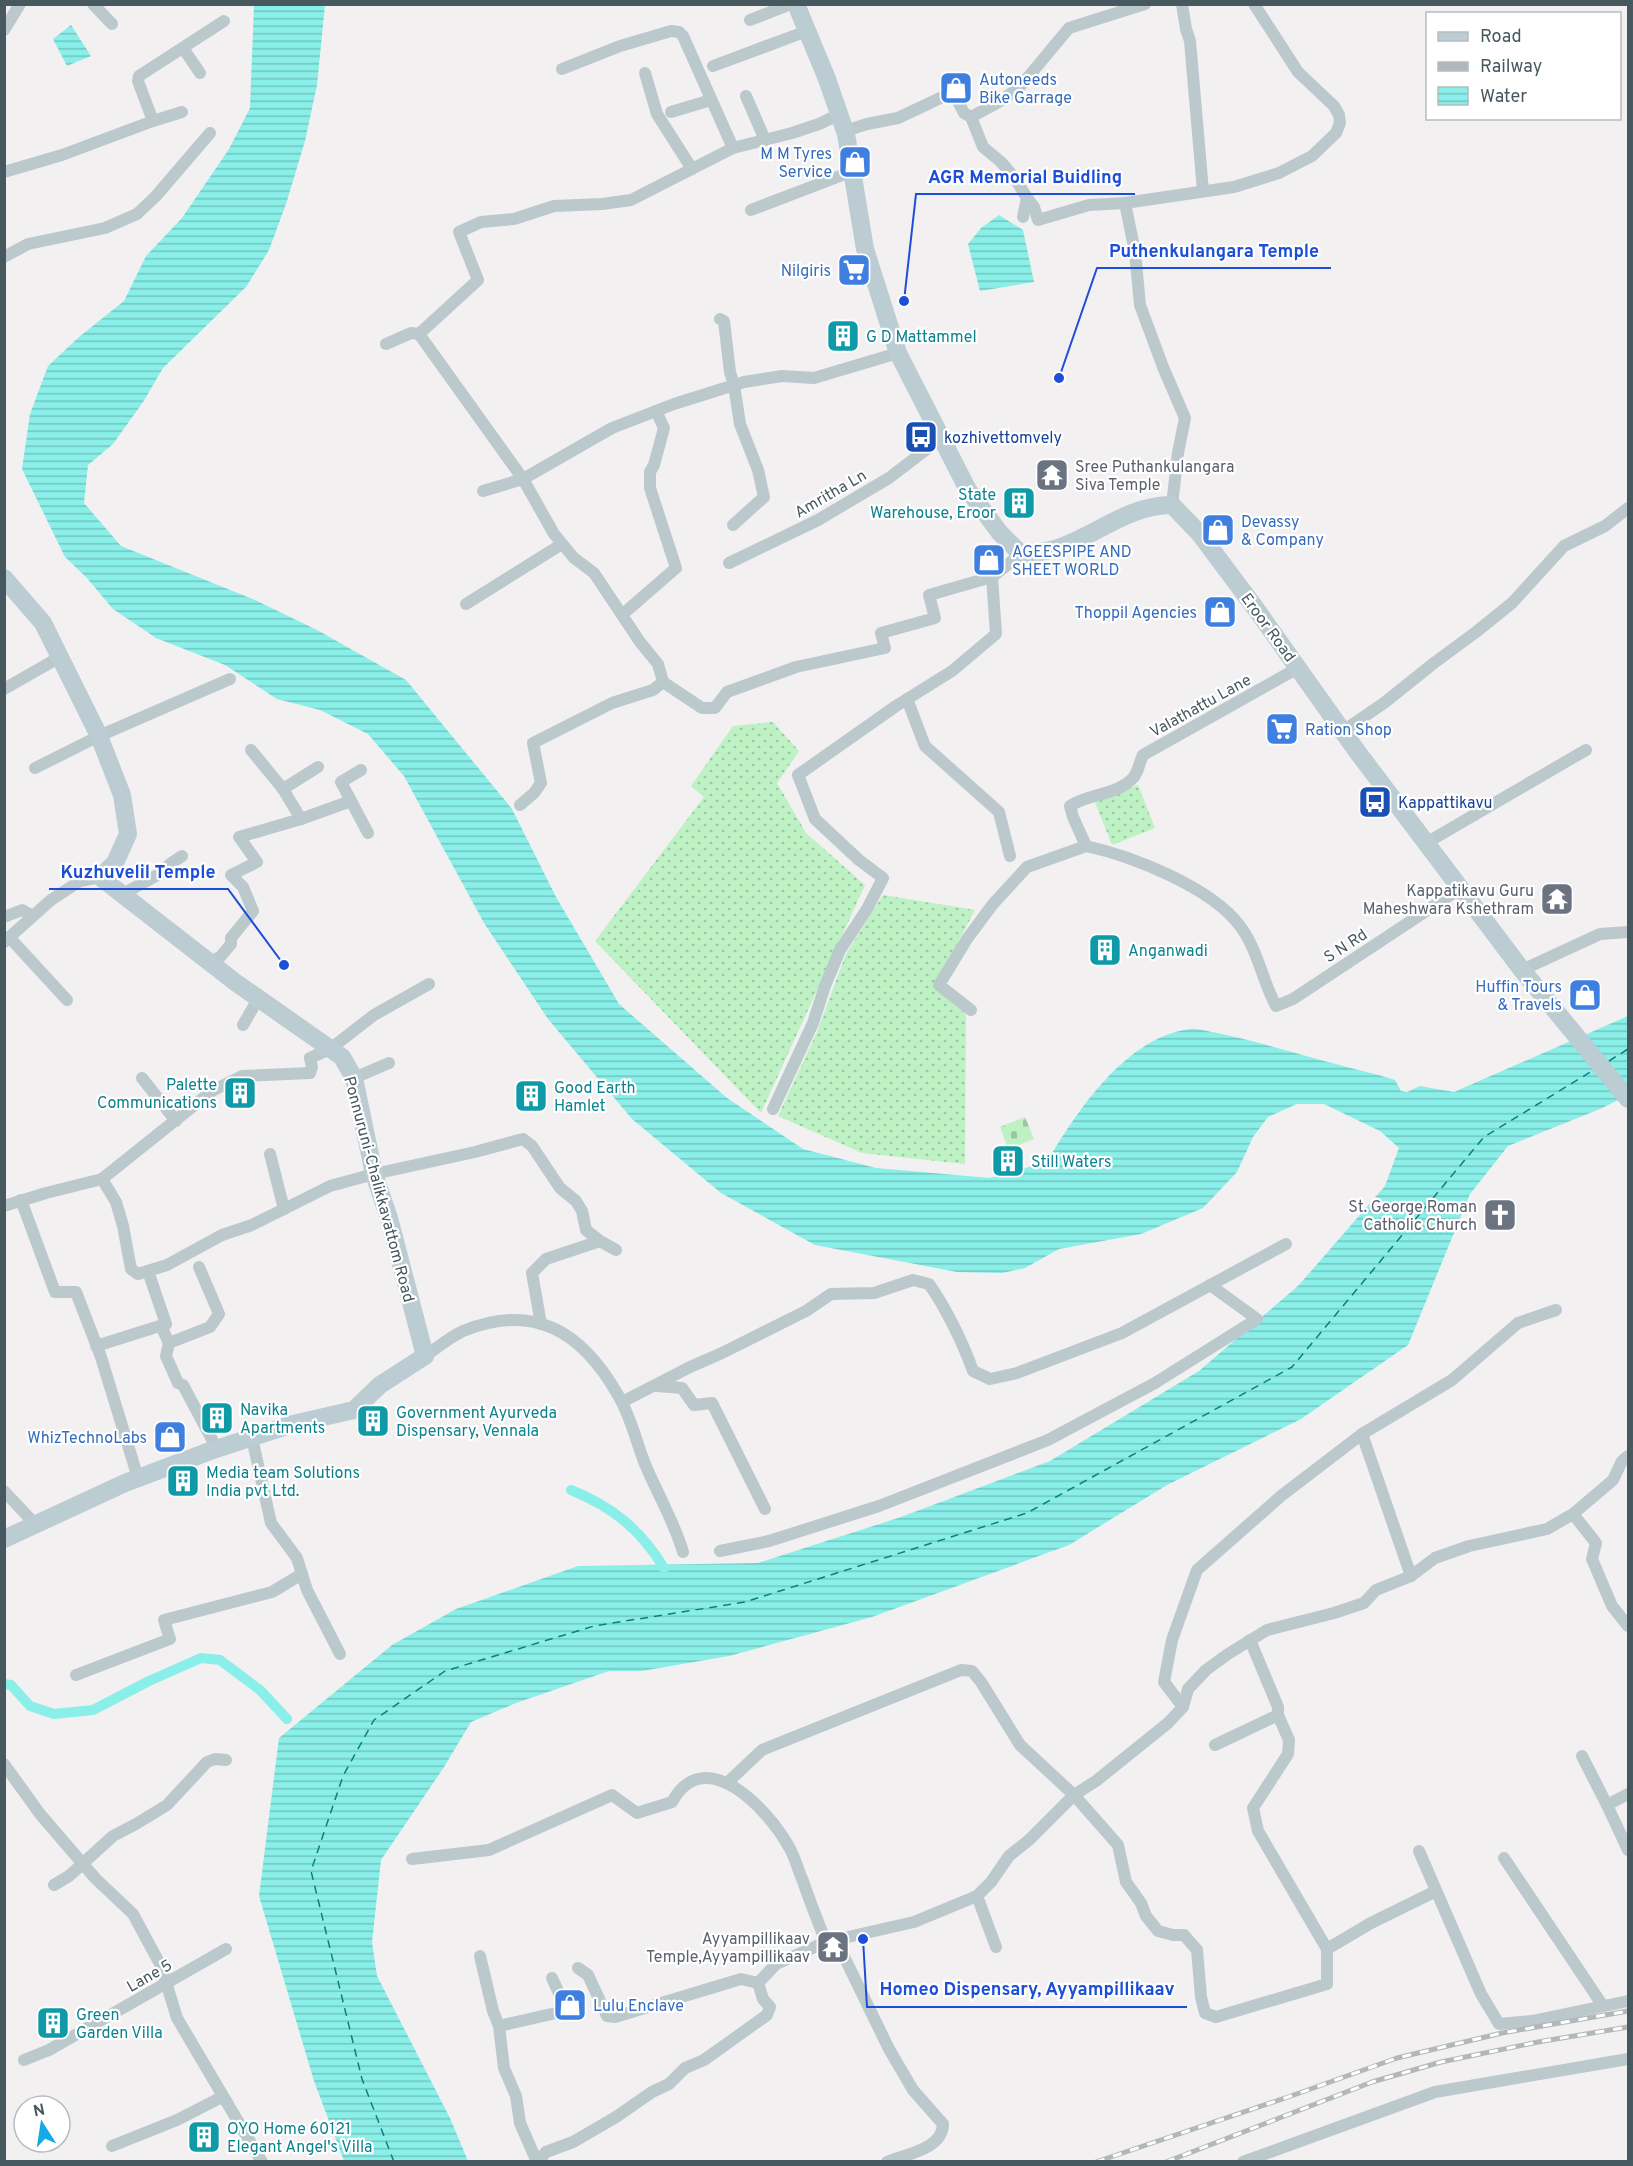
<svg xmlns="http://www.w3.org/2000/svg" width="1633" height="2166" viewBox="0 0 1633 2166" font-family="Overpass,sans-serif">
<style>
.grass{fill:url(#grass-dots)}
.cemetery{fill:url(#cemetery-stones)}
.water{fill:url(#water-rules)}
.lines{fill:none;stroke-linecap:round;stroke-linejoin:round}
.canal{stroke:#8aefe8;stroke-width:10}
.ferry{stroke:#0b8079;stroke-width:1.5;stroke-dasharray:8 6;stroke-linecap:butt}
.street{stroke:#bbc9cd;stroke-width:12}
.secondary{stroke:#bbccd2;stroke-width:18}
.rail-casing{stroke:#b2b7ba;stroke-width:5}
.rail{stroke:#fff;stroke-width:3;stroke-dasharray:9;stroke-linecap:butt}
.labels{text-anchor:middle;stroke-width:4.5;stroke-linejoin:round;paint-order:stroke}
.shop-label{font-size:16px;fill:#366cbe;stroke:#fff;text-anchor:start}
.culture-label{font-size:16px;fill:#0d838f;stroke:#fff;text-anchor:start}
.transit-label{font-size:16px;fill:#164399;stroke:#fff;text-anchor:start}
.worship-label{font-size:16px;fill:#5b616d;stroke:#fff;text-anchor:end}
.street-label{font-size:16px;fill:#47595e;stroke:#fff}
.leader{fill:none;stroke:#1d4ed8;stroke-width:2}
.callout-dot{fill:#1d4ed8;stroke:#fff;stroke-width:2}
.callout-label{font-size:18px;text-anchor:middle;font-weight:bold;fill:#1d4ed8;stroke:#fff;stroke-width:4.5;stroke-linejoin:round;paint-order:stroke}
</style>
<defs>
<pattern id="grass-dots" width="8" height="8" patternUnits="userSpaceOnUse" patternTransform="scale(1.5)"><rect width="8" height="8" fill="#bef1c4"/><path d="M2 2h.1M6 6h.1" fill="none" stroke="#9cc6a2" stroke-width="1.8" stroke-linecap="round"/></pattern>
<pattern id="cemetery-stones" width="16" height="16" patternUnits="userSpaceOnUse" patternTransform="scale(1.5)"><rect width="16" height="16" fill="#bef1c4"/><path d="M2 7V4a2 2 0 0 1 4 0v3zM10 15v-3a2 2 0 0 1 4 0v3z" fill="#9cc6a2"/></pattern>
<pattern id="water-rules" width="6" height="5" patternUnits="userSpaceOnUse" patternTransform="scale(1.5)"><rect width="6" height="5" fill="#8aefe8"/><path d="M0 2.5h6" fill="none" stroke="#73c5bf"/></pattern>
</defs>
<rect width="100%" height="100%" fill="#f2f0f1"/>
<g class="grass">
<polygon points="773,722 799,751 777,783 806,833 865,885 761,1113 595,941 704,797 691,786 733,726"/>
<polygon points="1138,785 1155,828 1112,845 1095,802"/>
<polygon points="883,895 975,910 934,987 966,1014 965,1164 862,1153 778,1116 817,1032 846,954"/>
</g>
<polygon class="cemetery" points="1025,1117 1034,1139 1008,1149 1000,1127"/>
<g class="water">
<path d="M254,5h71l-8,80 -12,56 -19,63 -17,46 -23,37 -83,81 -20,34 -30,42 -25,21 -4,38 37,43 134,54 62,30 89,50 106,129 44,88 63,107 108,94 76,51 73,19 114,10 57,-16c30,-51 79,-125 143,-133 8,-1 19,3 27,4 39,8 77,20 115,30 21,6 42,10 63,17l6,11 6,1 13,-6 34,6 174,-76v79l-28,14 -92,37 -38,48 -62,151 -107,74 -134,66 -98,60 -197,72 -143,39 -87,15h-33l-93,32 -45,19 -27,45 -63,93 -9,82 5,34 73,142 18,43h-124l-30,-80 -55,-185 20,-158 113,-93 64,-36 122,-43 180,-3 143,-46 149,-56 149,-90 100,-86 86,-99 14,-38 -19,-17 -56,-27h-27l-29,13 -15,20 -16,35 -34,36 -62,26 -82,15 -34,19 -23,5 -45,-1 -142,-27 -94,-52 -89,-74 -84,-100 -64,-96 -80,-147 -36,-42 -48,-24 -43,-11 -52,-34 -69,-27 -43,-29 -27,-32 -21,-20 -43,-88 8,-55 18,-48 31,-29 45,-36 22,-45 36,-38 47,-69 21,-41z"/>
<polygon points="71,25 91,56 67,66 53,39"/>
<polygon points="999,215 1023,230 1034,282 980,291 968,244 981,228"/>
</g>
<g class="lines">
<g class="canal">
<path d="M571,1490c42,17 70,40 93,78"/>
<polyline points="4,1684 11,1685 30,1706 54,1714 93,1710 149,1681 201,1658 220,1660 260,1690 287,1719"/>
</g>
<g class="ferry">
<polyline points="1609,1061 1628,1049"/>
<polyline points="394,2162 362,2079 311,1871 343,1776 374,1720 445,1671 594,1626 745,1602 1027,1513 1292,1367 1484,1137 1592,1071"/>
</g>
<g class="street">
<polyline points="93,4 112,24"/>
<polyline points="1182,4 1186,29 1190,41 1203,191"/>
<polyline points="750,20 791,4"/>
<polyline points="4,30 20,4"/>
<polyline points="183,48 200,73"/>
<polyline points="713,66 807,31"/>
<polyline points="562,69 620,46 671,31 679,32 683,36 733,148"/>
<polyline points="645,73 657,114 692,169"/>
<polyline points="746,96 765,140"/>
<polyline points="671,112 711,100"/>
<polyline points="971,117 983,147 1001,162 1014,177 1027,198 1023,217"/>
<polyline points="153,121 182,112"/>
<polyline points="845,131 867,124 898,118 953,92 964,113 971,117 997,103 1019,88 1069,28 1145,4"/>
<polyline points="4,172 62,155 153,121 138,81 139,76 224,21"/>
<polyline points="1027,198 1034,207 1038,220 1089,205 1125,203"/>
<polyline points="751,210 853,171"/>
<polyline points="4,257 28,244 105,228 137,214 156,196 210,133"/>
<polyline points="720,319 724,321 730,372 734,385 740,424 758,470 764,497 733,525"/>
<polyline points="419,334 478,280 459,232 481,222 514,219 554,206 602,204 631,200 733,148 792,133 819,124 840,114"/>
<polyline points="386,344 411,333 419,334 523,479 483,491"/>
<polyline points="1172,505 1178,453 1185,418 1163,367 1140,305 1135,252 1125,203 1234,187 1279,173 1312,156 1336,133 1340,123 1339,115 1334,106 1298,72 1254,4"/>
<polyline points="729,563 818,520 889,478 940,439"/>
<polyline points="466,604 562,544"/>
<polyline points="623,614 676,568 650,488 650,472 654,465 664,428 656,411"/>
<path d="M1298,668l-155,87c-4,8 -5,20 -12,25 -16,15 -43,14 -61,26l3,11 13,29c46,10 125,41 154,80 18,24 22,54 36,80l17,-7 168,-111"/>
<polyline points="663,682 702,708 715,708 727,692 796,667 885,648 881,633 935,618 929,595 992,577"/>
<polyline points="4,689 60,657"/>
<polyline points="907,699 925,746 999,812 1010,856"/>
<polyline points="1343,731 1384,703 1434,663 1476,632 1512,603 1564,546 1605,526 1628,508"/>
<polyline points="251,750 283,789"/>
<polyline points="35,768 99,736 230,679"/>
<polyline points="361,770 341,782 368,833"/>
<polyline points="520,805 534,793 541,783 533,743 612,703 653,690 663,682 658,664 640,642 594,573 574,558 554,534 523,479 612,428 674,404 744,382 782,376 814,378 898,353"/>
<polyline points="301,819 351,801"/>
<polyline points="1426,843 1586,750"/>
<polyline points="123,894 161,873 170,864 182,856"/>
<polyline points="4,917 22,910 32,916"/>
<polyline points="9,937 67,1000"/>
<polyline points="4,942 51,900 80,881 100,877"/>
<polyline points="210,963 221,956 231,944 231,938 253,911 243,887 231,875 257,862 239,837 301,819 283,789 318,767"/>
<polyline points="1522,970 1600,934 1628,932"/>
<polyline points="971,1010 939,985 967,939 993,904 1027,867 1086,846"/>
<polyline points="243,1025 258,999"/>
<polyline points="142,1078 176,1121"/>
<polyline points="354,1078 389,1063"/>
<polyline points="773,1109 813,1023 825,986 840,950 867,909 883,878 859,860 815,819 798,775 896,706 952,671 996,634 992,577 1021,554"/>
<polyline points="102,1179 116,1202 123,1226 131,1269 138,1274 167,1265 222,1235 252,1225 284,1209 270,1154"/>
<polyline points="21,1200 55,1292 76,1292 101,1357 138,1478"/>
<polyline points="4,1206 46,1193 102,1179 212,1091 242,1076 310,1073 312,1067 310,1058 330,1049 374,1015 429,984"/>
<polyline points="284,1209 330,1186 374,1174 475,1152 523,1139 532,1146 560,1188 576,1201 582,1211 586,1230 600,1241 616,1250"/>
<polyline points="148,1271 166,1324 162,1328 169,1343 210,1327 219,1314 199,1267"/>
<polyline points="541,1324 532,1273 546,1259 600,1241"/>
<polyline points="169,1343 166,1356 178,1383 183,1385 217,1449"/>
<polyline points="96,1346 166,1324"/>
<path d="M425,1356c12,-8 25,-19 38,-25 72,-29 119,1 155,64 13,22 18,46 27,69 12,29 29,57 38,88"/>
<polyline points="657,1386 682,1388 694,1405 712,1403 765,1509"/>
<path d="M622,1402l68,-35 32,-14 84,-42 25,-17 43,-1 39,-13 16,4c17,24 34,59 44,87l17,8 27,-6 105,-40 164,-89"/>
<polyline points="1362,1434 1411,1576"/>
<polyline points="252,1438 271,1523 297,1558 307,1590 340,1654"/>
<polyline points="4,1491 36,1525"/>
<polyline points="1573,1514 1596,1543 1592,1559 1612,1606 1628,1626"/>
<polyline points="720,1551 769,1541 879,1506 1048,1440 1155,1383 1257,1319 1210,1285"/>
<polyline points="76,1675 170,1639 164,1620 272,1592 302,1574"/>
<polyline points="1183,1707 1164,1682 1172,1640 1197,1570 1281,1496 1362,1434 1452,1380 1518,1323 1556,1310"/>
<polyline points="1215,1745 1278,1715 1278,1707 1250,1640"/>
<polyline points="1582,1756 1607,1805"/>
<polyline points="4,1764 40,1814 95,1878 133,1914 161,1966 177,2018 262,2162"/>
<polyline points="728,1782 762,1750 961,1670 972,1671 981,1682 1020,1745 1074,1795 1118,1845 1126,1882 1141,1903 1146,1916 1158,1931 1173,1935 1184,1935 1197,1950 1201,1997 1205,2013 1216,2017 1327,1984 1327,1949 1258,1831 1253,1808 1288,1754 1289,1740 1278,1715"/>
<polyline points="1628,1794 1607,1805 1628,1850"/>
<polyline points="1419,1851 1481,1994 1499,2024 1532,2021 1628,2001"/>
<polyline points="1504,1858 1603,2006"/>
<path d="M412,1859l77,-9 123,-55 25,18 35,-11c33,-60 96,7 117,45 6,10 9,23 14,34 7,21 15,41 23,61"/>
<polyline points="54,1885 69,1876 113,1836 136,1824 167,1805 207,1762 215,1759 226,1760"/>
<polyline points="977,1896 996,1947"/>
<path d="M836,1940l53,109 24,41 30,34c0,25 -37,30 -56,38"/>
<polyline points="1327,1949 1371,1923 1436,1891"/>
<polyline points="480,1956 493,2011 499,2026 504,2068 516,2096 520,2123 537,2162"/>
<polyline points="578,1968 588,1975 607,2016 615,2017 741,1979 758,1983"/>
<polyline points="499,2026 565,2011 564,2004 552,1978"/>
<polyline points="24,2060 49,2050 226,1949"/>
<polyline points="112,2146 177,2120 222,2097"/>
<polyline points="538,2162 546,2152 573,2142 616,2117 652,2092 669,2084 685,2068 704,2060 767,2015 770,2007 763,1999 758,1983 776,1964 826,1942 914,1922 977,1896 991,1882 1009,1856 1029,1840 1074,1795 1096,1781 1168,1723 1183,1707 1188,1689 1206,1670 1228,1654 1267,1630 1334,1613 1364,1603 1376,1590 1411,1576 1435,1558 1469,1546 1547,1529 1573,1514 1613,1480 1622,1461 1628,1456"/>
<polyline points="1243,2162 1435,2092 1628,2059"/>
</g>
<g class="secondary">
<path d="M796,4l31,75 19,55 19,115 33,104 70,137 32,43 21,21c12,-1 26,-2 37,-6 40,-14 71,-43 114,-43l28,29 56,75 100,141 166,220 106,129"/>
<polyline points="4,578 43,623 99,736 122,795 128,834 115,863 100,877 235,982 342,1057 354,1078 374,1174 389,1218 425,1356 380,1385 354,1410 293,1424 210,1451 125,1483 4,1539"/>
</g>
<defs>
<g id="rail">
<polyline points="1096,2162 1291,2096 1397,2058 1502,2033 1628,2011"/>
<polyline points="1166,2162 1372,2082 1441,2062 1538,2042 1628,2027"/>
</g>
</defs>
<use href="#rail" class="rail-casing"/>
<use href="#rail" class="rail"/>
</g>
<defs>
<symbol id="shop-square" viewBox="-11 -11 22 22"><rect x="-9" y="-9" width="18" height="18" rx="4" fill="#3f7fe0" stroke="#fff"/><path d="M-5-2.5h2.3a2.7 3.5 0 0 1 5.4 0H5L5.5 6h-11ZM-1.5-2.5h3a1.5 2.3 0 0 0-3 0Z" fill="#fff"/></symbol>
<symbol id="supermarket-square" viewBox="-11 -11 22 22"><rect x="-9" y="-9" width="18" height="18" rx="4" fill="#3f7fe0" stroke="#fff"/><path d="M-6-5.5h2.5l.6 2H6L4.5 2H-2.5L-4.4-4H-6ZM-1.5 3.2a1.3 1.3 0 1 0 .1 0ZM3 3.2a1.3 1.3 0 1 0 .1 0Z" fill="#fff"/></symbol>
<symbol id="building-square" viewBox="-11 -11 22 22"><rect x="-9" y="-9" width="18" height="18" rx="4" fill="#0f9aa8" stroke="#fff"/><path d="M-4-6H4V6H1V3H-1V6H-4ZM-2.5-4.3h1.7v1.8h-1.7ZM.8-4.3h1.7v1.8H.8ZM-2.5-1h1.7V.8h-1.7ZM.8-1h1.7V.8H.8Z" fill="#fff"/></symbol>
<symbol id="bus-square" viewBox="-11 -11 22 22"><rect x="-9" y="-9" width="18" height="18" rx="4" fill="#1a4fb4" stroke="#fff"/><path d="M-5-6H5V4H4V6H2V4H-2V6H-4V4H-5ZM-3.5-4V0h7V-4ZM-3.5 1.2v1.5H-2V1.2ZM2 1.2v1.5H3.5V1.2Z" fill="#fff"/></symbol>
<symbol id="temple-square" viewBox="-11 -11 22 22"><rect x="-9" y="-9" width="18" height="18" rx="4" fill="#6b7280" stroke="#fff"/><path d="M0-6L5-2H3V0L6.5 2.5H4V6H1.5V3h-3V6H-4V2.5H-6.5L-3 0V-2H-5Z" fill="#fff"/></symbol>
<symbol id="church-square" viewBox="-11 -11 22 22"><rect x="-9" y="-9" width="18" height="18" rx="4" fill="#6b7280" stroke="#fff"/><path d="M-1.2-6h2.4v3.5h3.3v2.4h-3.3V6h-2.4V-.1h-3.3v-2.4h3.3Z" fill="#fff"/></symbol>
</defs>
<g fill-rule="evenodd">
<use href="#shop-square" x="937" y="69" width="38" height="38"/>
<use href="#shop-square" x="836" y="143" width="38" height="38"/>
<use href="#supermarket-square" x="835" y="251" width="38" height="38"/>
<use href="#building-square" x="824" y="317" width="38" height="38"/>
<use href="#bus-square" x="902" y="418" width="38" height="38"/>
<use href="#temple-square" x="1033" y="456" width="38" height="38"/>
<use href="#building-square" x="1000" y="484" width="38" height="38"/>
<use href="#shop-square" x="1199" y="511" width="38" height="38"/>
<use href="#shop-square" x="970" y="541" width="38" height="38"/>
<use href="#shop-square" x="1201" y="593" width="38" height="38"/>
<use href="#supermarket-square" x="1263" y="710" width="38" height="38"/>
<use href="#bus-square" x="1356" y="783" width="38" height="38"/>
<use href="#temple-square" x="1538" y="880" width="38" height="38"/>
<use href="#building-square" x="1086" y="931" width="38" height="38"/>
<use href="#shop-square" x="1566" y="976" width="38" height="38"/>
<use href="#building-square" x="221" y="1074" width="38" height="38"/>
<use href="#building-square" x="512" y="1077" width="38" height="38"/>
<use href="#building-square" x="989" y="1142" width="38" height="38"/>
<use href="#church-square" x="1481" y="1196" width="38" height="38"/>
<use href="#building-square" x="198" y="1399" width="38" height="38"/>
<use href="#building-square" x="354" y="1402" width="38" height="38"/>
<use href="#shop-square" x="151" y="1418" width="38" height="38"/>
<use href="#building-square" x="164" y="1462" width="38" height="38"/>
<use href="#temple-square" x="814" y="1928" width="38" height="38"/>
<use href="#shop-square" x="551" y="1986" width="38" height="38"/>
<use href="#building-square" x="34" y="2004" width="38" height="38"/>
<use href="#building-square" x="185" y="2118" width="38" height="38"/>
</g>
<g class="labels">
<g class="shop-label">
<text x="979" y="85">Autoneeds<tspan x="979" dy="18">Bike Garrage</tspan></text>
<text x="832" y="159" text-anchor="end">M M Tyres<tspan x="832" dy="18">Service</tspan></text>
<text x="831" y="276" text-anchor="end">Nilgiris</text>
<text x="1241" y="527">Devassy<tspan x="1241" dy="18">&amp; Company</tspan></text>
<text x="1012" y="557">AGEESPIPE AND<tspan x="1012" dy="18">SHEET WORLD</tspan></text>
<text x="1197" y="618" text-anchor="end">Thoppil Agencies</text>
<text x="1305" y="735">Ration Shop</text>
<text x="1562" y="992" text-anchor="end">Huffin Tours<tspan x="1562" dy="18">&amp; Travels</tspan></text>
<text x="147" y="1443" text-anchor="end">WhizTechnoLabs</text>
<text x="593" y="2011">Lulu Enclave</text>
</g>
<g class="culture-label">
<text x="866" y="342">G D Mattammel</text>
<text x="996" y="500" text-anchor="end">State<tspan x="996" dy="18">Warehouse, Eroor</tspan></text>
<text x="1128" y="956">Anganwadi</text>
<text x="217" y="1090" text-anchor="end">Palette<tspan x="217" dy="18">Communications</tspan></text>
<text x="554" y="1093">Good Earth<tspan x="554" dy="18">Hamlet</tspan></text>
<text x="1031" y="1167">Still Waters</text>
<text x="240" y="1415">Navika<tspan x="240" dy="18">Apartments</tspan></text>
<text x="396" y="1418">Government Ayurveda<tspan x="396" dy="18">Dispensary, Vennala</tspan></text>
<text x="206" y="1478">Media team Solutions<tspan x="206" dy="18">India pvt Ltd.</tspan></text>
<text x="76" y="2020">Green<tspan x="76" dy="18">Garden Villa</tspan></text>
<text x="227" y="2134">OYO Home 60121<tspan x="227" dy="18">Elegant Angel's Villa</tspan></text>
</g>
<g class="transit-label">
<text x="944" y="443">kozhivettomvely</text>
<text x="1398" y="808">Kappattikavu</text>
</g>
<g class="worship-label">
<text x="1075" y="472" text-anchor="start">Sree Puthankulangara<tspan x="1075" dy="18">Siva Temple</tspan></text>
<text x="1534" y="896">Kappatikavu Guru<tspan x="1534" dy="18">Maheshwara Kshethram</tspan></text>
<text x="1477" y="1212">St. George Roman<tspan x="1477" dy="18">Catholic Church</tspan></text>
<text x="810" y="1944">Ayyampillikaav<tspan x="810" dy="18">Temple,Ayyampillikaav</tspan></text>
</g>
<g class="street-label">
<text transform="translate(830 493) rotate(-30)" y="6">Amritha Ln</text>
<text transform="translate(1269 627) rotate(54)" y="6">Eroor Road</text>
<text transform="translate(1200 705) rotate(-29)" y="6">Valathattu Lane</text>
<text transform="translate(1345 945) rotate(-33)" y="6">S N Rd</text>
<text transform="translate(380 1189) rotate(75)" y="6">Ponnuruni-Chalikkavattom Road</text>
<text transform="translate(149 1975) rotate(-30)" y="6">Lane 5</text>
</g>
</g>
<path class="leader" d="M904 301L916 194H1135M1059 378L1097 268H1331M284 965L228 889H49M863 1939L867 2007H1187"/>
<g class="callout-dot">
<circle cx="904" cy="301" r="6"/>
<circle cx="1059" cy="378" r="6"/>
<circle cx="284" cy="965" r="6"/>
<circle cx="863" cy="1939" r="6"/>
</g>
<g class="callout-label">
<text x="1025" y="183">AGR Memorial Buidling</text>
<text x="1214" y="257">Puthenkulangara Temple</text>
<text x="138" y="878">Kuzhuvelil Temple</text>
<text x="1027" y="1995">Homeo Dispensary, Ayyampillikaav</text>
</g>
<rect width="1633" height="2166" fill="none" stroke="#47595e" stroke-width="12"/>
<rect x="1426" y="12" width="195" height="108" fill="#ffffff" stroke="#b5bdbf" stroke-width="1.5"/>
<rect x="1438" y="32" width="30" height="9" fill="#bbccd2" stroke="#b5bdbf" stroke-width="1.5"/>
<text x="1480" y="42" font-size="18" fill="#47595e">Road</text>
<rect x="1438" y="62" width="30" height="9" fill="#b2b7ba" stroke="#b5bdbf" stroke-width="1.5"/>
<text x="1480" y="72" font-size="18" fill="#47595e">Railway</text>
<rect x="1438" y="87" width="30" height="18" fill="url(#water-rules)" stroke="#b5bdbf" stroke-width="1.5"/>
<text x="1480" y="102" font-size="18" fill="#47595e">Water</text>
<g transform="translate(42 2124) rotate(348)"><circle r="28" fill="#ffffff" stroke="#b5bdbf" stroke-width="1.5"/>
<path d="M0-4.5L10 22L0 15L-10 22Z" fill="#14aae8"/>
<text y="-9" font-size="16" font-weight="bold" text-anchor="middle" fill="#47595e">N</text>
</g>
</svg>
